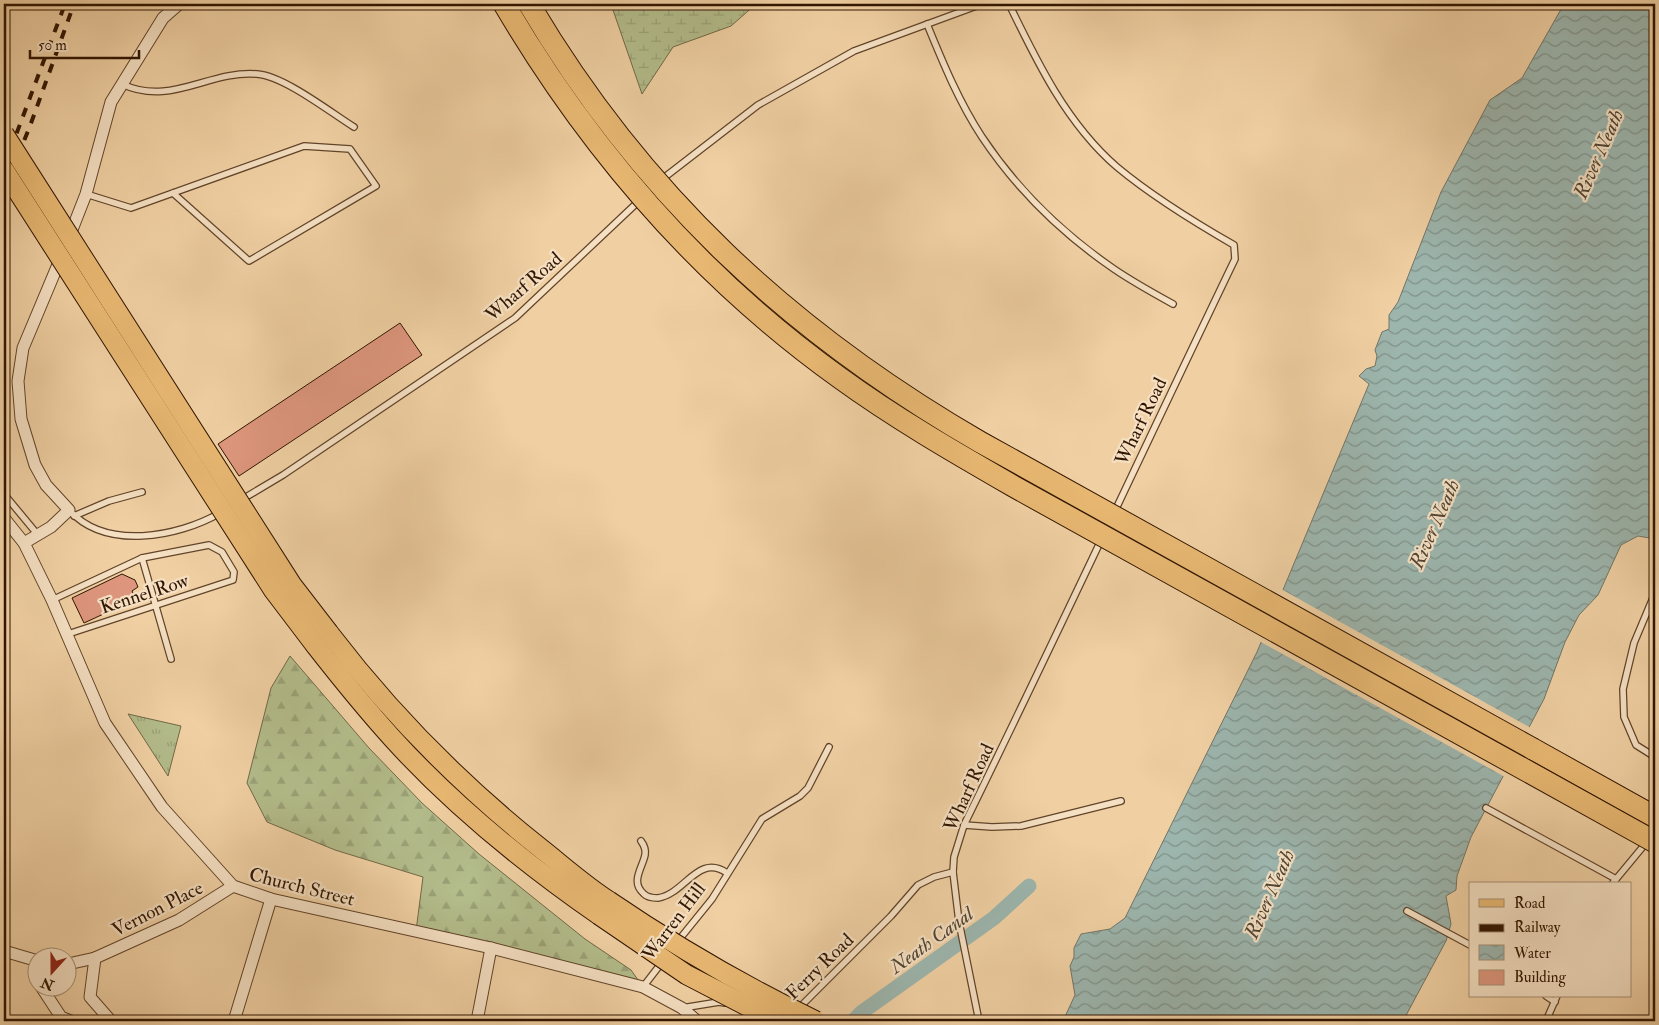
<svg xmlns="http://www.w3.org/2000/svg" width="1659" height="1025" viewBox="0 0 1659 1025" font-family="'IM FELL Double Pica',serif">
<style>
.grass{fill:url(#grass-tufts);stroke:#726846}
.forest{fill:url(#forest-firs);stroke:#726846}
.wetland{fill:url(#wetland-marsh);stroke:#726846}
.water{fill:url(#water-waves);stroke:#717568}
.pier{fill:#f0d0a3}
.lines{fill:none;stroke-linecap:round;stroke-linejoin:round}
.canal{stroke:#9cb5ad;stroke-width:15}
.building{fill:#dd967d;stroke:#311500}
.service-casing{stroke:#614429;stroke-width:8}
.minor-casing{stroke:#614429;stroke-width:13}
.primary-casing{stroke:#311500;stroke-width:21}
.motorway-casing{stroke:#311500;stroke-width:23}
.service{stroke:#f5e0c3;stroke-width:5.5}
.minor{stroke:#f5e0c3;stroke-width:11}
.primary{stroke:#e8b872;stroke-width:19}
.motorway{stroke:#e8b872;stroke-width:21}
.rail{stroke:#311500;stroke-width:4;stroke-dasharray:9 9;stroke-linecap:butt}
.primary-bridge-casing{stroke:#311500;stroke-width:21;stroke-linecap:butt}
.motorway-bridge-casing{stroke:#311500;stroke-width:23;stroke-linecap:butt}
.primary-bridge{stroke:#e8b872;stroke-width:19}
.motorway-bridge{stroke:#e8b872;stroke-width:21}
.labels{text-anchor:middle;stroke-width:4.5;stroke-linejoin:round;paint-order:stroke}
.street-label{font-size:19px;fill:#311500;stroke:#f5e0c3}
.water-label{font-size:20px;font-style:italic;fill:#514534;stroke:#f5e0c3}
</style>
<defs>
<pattern id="grass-tufts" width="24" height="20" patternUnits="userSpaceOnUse" patternTransform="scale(1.25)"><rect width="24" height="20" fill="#b3bc8b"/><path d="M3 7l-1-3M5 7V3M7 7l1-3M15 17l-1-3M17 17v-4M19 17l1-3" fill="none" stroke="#9aa176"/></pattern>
<pattern id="forest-firs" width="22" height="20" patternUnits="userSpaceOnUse" patternTransform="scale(1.25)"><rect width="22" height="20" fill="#b3bc8b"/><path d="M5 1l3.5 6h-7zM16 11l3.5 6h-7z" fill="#9aa176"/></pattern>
<pattern id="wetland-marsh" width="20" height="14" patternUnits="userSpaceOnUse" patternTransform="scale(1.25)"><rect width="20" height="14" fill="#b3bc8b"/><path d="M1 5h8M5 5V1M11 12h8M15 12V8" fill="none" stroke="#9aa176"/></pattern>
<pattern id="water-waves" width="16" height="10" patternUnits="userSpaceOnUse" patternTransform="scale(1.25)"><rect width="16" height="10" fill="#9cb5ad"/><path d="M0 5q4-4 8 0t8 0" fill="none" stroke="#80928a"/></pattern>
</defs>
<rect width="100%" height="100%" fill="#f0d0a3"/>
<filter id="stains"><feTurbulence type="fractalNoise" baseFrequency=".004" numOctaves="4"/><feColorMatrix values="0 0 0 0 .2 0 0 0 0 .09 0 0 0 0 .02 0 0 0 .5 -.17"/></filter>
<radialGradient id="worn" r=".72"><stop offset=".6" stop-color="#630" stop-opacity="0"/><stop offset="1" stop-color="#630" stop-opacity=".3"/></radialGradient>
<polygon class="grass" points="128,714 181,726 168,776"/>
<polygon class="forest" points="290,656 369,748 422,803 479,854 585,939 631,970 643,987 416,931 423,877 335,850 267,822 247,783 271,688"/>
<polygon class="wetland" points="608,4 756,4 731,26 673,47 642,94 613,10"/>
<polygon class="water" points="1564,4 1655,4 1655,539 1638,536 1621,545 1598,595 1579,615 1565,642 1544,699 1471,837 1457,876 1456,890 1446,896 1451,924 1446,941 1403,1021 1063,1021 1075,995 1070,966 1074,957 1074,948 1081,934 1110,929 1125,918 1257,652 1369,384 1359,376 1366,369 1375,366 1377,356 1375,350 1382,332 1389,329 1389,315 1398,302 1441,192 1490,100 1522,78"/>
<polygon class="pier" points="1281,589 1531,728 1505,777 1259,641"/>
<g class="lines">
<polyline class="canal" points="853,1021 862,1012 994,918 1029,886"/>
</g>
<g class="building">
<polygon points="400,323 422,355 239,476 218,444"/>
<polygon points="122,574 135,580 138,587 132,591 136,599 84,623 72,598"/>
</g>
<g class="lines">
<defs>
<g id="service">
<path d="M927,24c16,39 32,78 55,113 34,51 81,97 132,132 19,13 39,24 59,35"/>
<path d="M122,84c48,23 87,-14 135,-10 27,2 73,38 97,53"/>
<polyline points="661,180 758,105 854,51 982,4"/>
<polyline points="86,194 131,208 304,146 350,149 376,186 249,261 173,193"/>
<polyline points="4,494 38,535"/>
<polyline points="241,500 283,475 515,318 640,200"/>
<path d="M69,510c37,41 109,27 151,3"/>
<polyline points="74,516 109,501 142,492"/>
<polyline points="142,558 171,659"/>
<polyline points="1655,593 1634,643 1623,689 1624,717 1636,745 1655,757"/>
<polyline points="52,600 142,558 209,545 222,552 234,572 233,580 65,635"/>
<polyline points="1486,808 1616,879"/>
<polyline points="964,825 992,827 1021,826 1121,801"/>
<path d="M641,841c3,4 5,9 4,14 -3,14 -15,27 -1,39 3,3 9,4 14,4 27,-4 40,-45 69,-25"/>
<polyline points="1612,884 1646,843"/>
<polyline points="1407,911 1470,945"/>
<polyline points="678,941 712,899 762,819 800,796 808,788 829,747"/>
<polyline points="643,987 663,961"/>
<polyline points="1546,996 1555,1002"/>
<polyline points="682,1008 719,1002 725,1003"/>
<polyline points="798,1009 891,916 918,885 934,877 953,872"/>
<path d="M979,1021l-20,-99 -6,-50 1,-15 10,-32c92,-187 180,-377 271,-566l-1,-14c-40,-23 -81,-48 -117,-78 -50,-43 -80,-105 -108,-163"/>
<polyline points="1546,1021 1557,996"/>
</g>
<g id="minor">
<polyline points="68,240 86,194 111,102 163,18 179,4"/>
<polyline points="4,518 24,543 52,600 105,723 162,807 233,886 271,899 491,948 643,987 682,1008 697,1021"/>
<polyline points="24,543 51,527 69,510 46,485 35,465 21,419 18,381 23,348 62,255"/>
<polyline points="4,951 38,961"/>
<polyline points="95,958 90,997 111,1021"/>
<polyline points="68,964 95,958 179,920 233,886"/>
<polyline points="42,988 61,1017 71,1021"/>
<polyline points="234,1021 271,899"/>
<polyline points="477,1021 491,948"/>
</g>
<g id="primary">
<path d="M329,633c61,80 131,151 210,214 23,18 45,38 70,54"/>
<path d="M315,645c25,32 51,64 78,94 59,65 134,126 206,176"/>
</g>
<polyline id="motorway" points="1533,749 1655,817"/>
</defs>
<use href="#service" class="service-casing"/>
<use href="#minor" class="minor-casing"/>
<use href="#primary" class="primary-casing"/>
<use href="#motorway" class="motorway-casing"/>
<use href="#service" class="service"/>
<use href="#minor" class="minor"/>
<use href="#primary" class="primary"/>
<use href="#motorway" class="motorway"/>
<g class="rail">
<polyline points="4,167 65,4"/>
<polyline points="4,190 30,126 74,4"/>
</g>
<defs>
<g id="primary-bridge">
<polyline points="4,134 292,585 329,633"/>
<polyline points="4,170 274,591 315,645"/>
<path d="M609,901c66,45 135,85 207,120"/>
<polyline points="599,915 687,975 776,1021"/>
</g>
<g id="motorway-bridge">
<path d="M504,4c86,146 198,275 336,374 55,40 114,74 173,108l642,356"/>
<path d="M529,4c112,190 261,328 451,438l553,307"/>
</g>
</defs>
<use href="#primary-bridge" class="primary-bridge-casing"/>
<use href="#motorway-bridge" class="motorway-bridge-casing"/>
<use href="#primary-bridge" class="primary-bridge"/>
<use href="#motorway-bridge" class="motorway-bridge"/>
</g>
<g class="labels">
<g class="street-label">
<text transform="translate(523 286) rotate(-41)" y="7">Wharf Road</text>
<text transform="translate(1140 421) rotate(-64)" y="7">Wharf Road</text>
<text transform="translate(144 593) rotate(-18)" y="7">Kennel Row</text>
<text transform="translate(968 787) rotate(-65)" y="7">Wharf Road</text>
<text transform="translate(302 886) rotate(14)" y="7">Church Street</text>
<text transform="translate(157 908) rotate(-27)" y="7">Vernon Place</text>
<text transform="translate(673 921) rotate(-53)" y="7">Warren Hill</text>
<text transform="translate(819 966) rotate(-44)" y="7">Ferry Road</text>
</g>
<g class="water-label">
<text transform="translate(1598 154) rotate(-66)" y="7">River Neath</text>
<text transform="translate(1434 524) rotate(-66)" y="7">River Neath</text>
<text transform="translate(1269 894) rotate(-66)" y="7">River Neath</text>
<text transform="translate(931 940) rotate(-36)" y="7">Neath Canal</text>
</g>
</g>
<rect width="1659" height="1025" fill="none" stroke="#f0d0a3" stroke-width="20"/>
<rect x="5" y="5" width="1649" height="1015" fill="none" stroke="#311500" stroke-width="2.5"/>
<rect x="10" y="10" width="1639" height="1005" fill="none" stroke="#311500"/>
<rect x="1469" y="882" width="162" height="115" fill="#f5e0c3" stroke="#a78f75"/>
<rect x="1479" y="899" width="25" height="8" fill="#e8b872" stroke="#a78f75"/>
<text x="1514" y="908" font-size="15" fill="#311500">Road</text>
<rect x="1479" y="924" width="25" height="8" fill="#311500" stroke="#a78f75"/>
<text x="1514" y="932" font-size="15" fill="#311500">Railway</text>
<rect x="1479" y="945" width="25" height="15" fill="url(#water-waves)" stroke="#a78f75"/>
<text x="1514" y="958" font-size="15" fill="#311500">Water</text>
<rect x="1479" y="970" width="25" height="15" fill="#dd967d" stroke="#a78f75"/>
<text x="1514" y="982" font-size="15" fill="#311500">Building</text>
<g transform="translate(52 972) rotate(201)"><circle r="24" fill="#f5e0c3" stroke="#a78f75"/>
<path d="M0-4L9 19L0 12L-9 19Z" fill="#8f2418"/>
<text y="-8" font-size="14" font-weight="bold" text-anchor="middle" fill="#311500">N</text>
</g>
<path d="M30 50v8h109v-8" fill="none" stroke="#311500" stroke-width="2.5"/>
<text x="38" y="50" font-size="15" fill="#311500" stroke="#f5e0c3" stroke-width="4" paint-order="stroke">50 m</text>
<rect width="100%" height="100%" filter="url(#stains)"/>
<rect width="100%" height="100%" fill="url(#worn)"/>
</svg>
